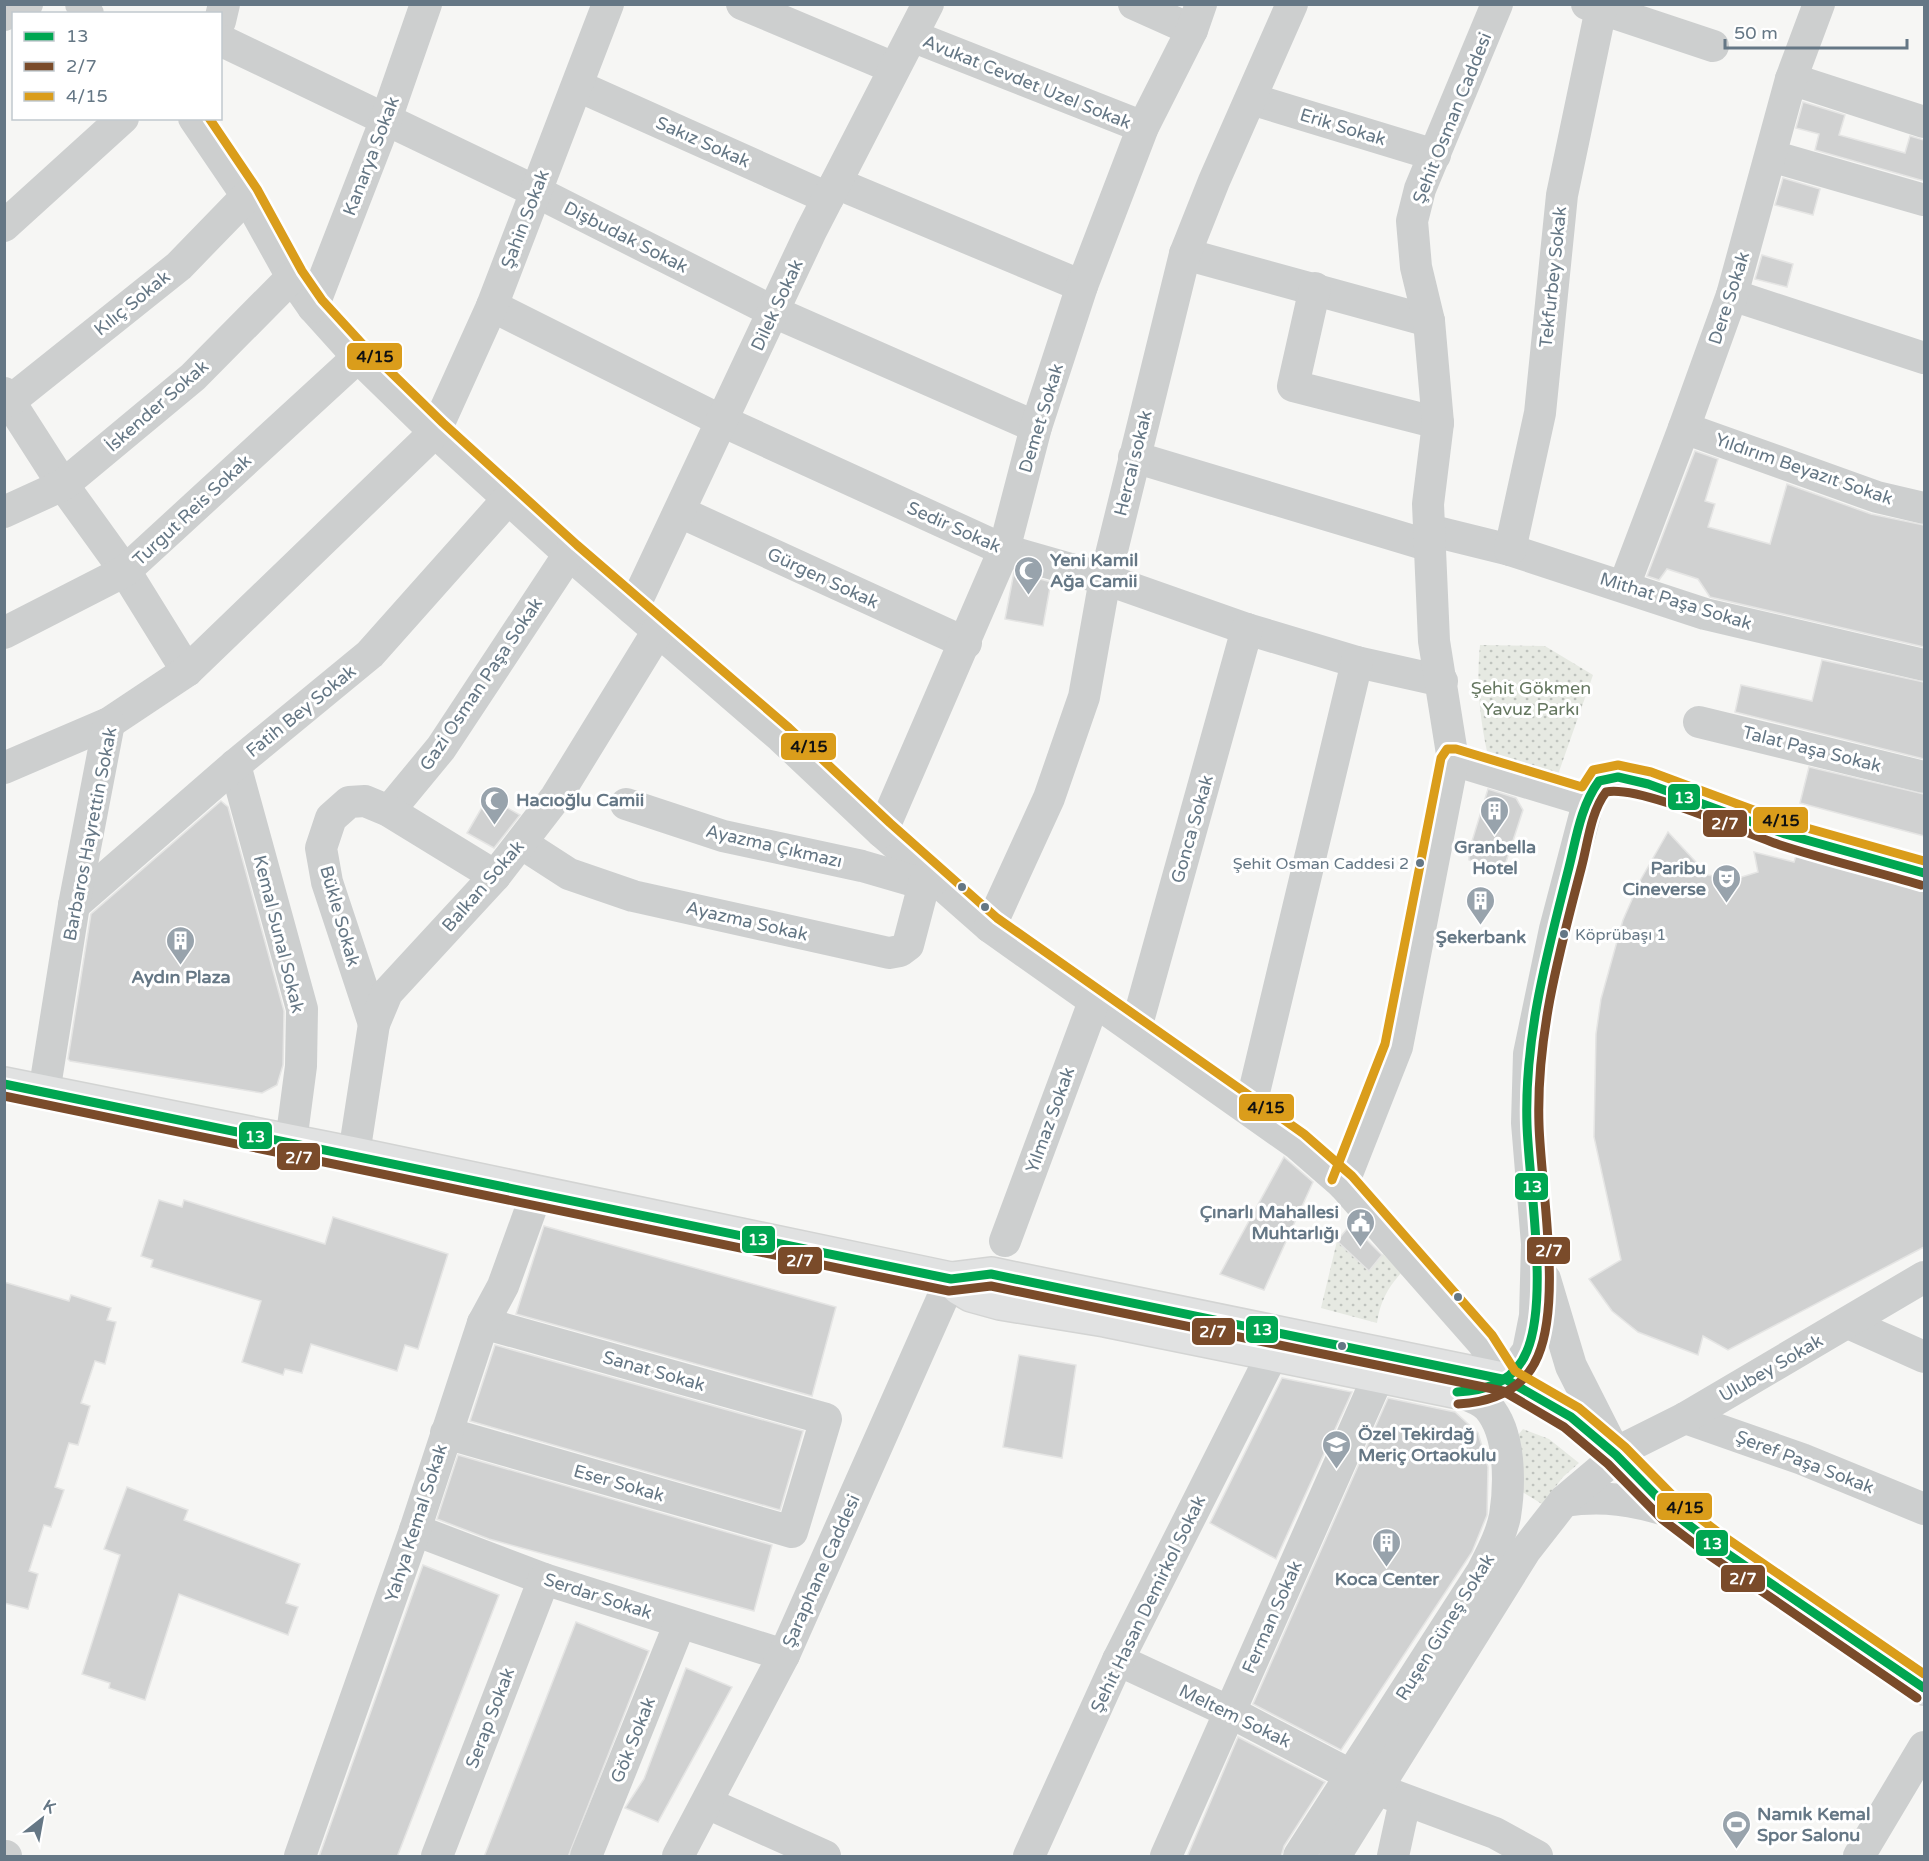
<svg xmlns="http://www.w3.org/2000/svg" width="1929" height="1861" viewBox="0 0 1929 1861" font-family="'Varela Round',sans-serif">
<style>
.grass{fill:url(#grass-dots)}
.building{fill:#d0d1d1;stroke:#e5e5e4;stroke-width:1.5}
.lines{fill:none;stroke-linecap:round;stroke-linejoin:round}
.major-casing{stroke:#d3d4d3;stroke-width:36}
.minor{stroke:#cdcfcf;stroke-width:32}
.major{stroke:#e1e2e2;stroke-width:33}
.bus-1-casing{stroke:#fff;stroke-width:14}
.bus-2-casing{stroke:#fff;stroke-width:14}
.bus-3-casing{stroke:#fff;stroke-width:14}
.bus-1{stroke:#00a651;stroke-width:9}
.bus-2{stroke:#7a4b2a;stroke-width:9}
.bus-3{stroke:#da9d1b;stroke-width:9}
.bus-dot{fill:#657785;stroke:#fff;stroke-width:2}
.labels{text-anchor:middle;stroke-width:6;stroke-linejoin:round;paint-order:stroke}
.bus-label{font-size:16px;fill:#657785;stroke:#fff;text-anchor:end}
.street-label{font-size:18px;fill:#657785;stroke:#fff}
.poi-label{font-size:18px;font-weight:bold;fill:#657785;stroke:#fff;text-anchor:start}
.park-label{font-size:18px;fill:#657760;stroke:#fff}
.line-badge{stroke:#fff;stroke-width:2}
.badge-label{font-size:16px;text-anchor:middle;font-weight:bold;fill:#fff}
.pale-badge-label{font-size:16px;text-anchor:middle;font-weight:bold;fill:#111}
</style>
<defs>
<pattern id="grass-dots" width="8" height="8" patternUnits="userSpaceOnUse" patternTransform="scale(1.5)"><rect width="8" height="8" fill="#e6e9e2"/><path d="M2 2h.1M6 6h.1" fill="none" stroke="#bec2bd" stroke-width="1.8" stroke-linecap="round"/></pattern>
</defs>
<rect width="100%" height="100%" fill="#f6f6f4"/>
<g class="grass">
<path d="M1480,645l65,1 48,29 -38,108 -65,-19c-10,-40 -14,-78 -10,-119z"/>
<path d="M1337,1241l32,29 14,-16 18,19c-14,16 -21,29 -24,50l-56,-15z"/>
<polygon points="1523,1429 1549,1439 1579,1463 1563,1477 1542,1504 1519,1490 1513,1441"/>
</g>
<g class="building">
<polygon points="1803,102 1845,115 1839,135 1905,153 1910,136 1924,140 1924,181 1815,150 1819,134 1796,128"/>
<polygon points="1783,178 1820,189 1813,215 1775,205"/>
<polygon points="1762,255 1793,264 1787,287 1755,279"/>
<polygon points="1695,451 1718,459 1705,501 1715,504 1708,527 1770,544 1787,484 1871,514 1924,525 1924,647 1710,597 1698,579 1667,569 1659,580 1647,576"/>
<polygon points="1014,572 1051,582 1043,626 1005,619"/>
<polygon points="1822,660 1924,682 1924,759 1735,712 1741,685 1812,701"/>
<polygon points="1809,767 1924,794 1924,836 1800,803"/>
<polygon points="1488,789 1516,798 1523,810 1504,868 1469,860 1469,851"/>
<polygon points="488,797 520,815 494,848 467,833"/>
<polygon points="221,801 228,807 284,1011 283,1065 277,1085 262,1093 70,1061 68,1059 91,914"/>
<polygon points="1668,832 1708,875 1732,880 1758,872 1754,852 1794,862 1796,856 1924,890 1924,1247 1728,1350 1703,1336 1698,1355 1638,1332 1612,1311 1589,1279 1621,1260 1594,1137 1596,1034 1601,999 1623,920 1641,879"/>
<polygon points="1284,1157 1313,1182 1264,1290 1220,1274"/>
<polygon points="159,1200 182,1207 184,1200 325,1244 333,1217 448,1254 418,1349 405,1345 397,1371 311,1344 302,1373 285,1369 283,1375 242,1362 261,1301 151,1267 153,1260 141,1256"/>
<polygon points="1351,1224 1382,1255 1369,1271 1337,1241"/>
<polygon points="544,1226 836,1307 812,1396 516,1314"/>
<polygon points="4,1282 69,1301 71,1295 111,1308 107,1320 116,1322 105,1364 95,1361 81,1403 90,1406 78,1445 69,1443 55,1487 64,1490 51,1527 44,1525 29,1571 38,1574 28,1609 4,1603"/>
<polygon points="495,1345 803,1431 780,1510 470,1421"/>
<polygon points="1019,1355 1076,1365 1062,1458 1003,1447"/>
<polygon points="1282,1378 1352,1392 1276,1559 1210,1523"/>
<polygon points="1388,1398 1455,1412 1478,1433 1488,1467 1487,1515 1472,1552 1341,1750 1253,1704"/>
<polygon points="458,1455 772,1545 754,1611 489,1539 437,1519"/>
<polygon points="127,1487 188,1510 184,1520 300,1564 286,1603 298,1607 288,1635 179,1594 145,1700 109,1688 110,1683 82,1674 120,1555 104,1549"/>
<polygon points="423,1565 499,1595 397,1857 319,1857"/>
<polygon points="576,1622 649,1651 568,1857 484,1857"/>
<polygon points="686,1668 732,1687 658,1822 625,1808 644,1779"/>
<polygon points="1238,1737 1325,1782 1284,1846 1281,1857 1187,1857"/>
</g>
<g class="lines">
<defs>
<g id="major">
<polyline points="4,1084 354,1154 951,1279 991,1274 1507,1380 1571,1417 1616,1455 1672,1512 1716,1546 1924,1688"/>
<polyline points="951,1279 959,1288 971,1295 1000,1303 1105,1320 1459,1392 1494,1385"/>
</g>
</defs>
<use href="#major" class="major-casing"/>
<g class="minor">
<polyline points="81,4 88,14"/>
<polyline points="742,4 894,68"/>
<polyline points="1134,4 1192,30"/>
<polyline points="1587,4 1713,46"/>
<polyline points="4,15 27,4"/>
<polyline points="220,21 224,4"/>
<polyline points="912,36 1143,127"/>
<polyline points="220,40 535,191 774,312 1036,427"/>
<polyline points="1791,79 1924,122"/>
<polyline points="578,86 828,198"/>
<polyline points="1251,99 1435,155"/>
<polyline points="194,118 247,196 292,277 313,307 358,357 435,432 569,554 781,737 882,832 990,927 1297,1144 1343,1184 1483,1343 1507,1380 1528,1351 1535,1316 1537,1244 1527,1123 1529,1054 1555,929 1592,788 1599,781 1618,777 1648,784 1785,834 1924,873"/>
<polyline points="1771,156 1924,200"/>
<polyline points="836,183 1082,286"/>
<polyline points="4,226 123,118"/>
<polyline points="1185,254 1429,321"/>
<polyline points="1315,288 1293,386 1438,423"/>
<polyline points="1732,295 1924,358"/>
<polyline points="492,306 722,421 1004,550 1105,579 1247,629 1357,662 1442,681"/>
<polyline points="313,307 386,119 426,4"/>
<polyline points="4,393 63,485 125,571 187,671"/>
<polyline points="10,401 179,266 247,196"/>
<polyline points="1684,428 1877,497 1924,508"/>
<polyline points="1134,457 1430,546"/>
<polyline points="4,512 63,485 193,377 292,277"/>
<polyline points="680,512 966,643"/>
<polyline points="1429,530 1510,550 1705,614 1924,665"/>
<polyline points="1510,550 1540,413 1562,195 1602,4"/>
<polyline points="1624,586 1684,428 1732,295 1791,79 1819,4"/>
<polyline points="633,609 811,231 928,4"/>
<polyline points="4,633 125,571 358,357"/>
<polyline points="1699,722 1924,777"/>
<polyline points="1453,760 1588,801"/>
<polyline points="235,765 302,1009 301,1066 291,1142"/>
<polyline points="4,768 109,723 187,671 435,432 492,306 608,4"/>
<polyline points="626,804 723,836 862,866 924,884"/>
<polyline points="389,811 441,748 569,554"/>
<polyline points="882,832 1004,550 1036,427 1082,286 1143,127 1192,30 1201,4"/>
<polyline points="521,843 569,874 633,896 889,953 900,951 908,945 924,884 935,879"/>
<polyline points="74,905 235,765 370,654 508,499"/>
<polyline points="990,927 1049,798 1084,697 1105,579 1185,254 1214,181 1292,4"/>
<polyline points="374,1024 327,882 321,848 331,818 349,802 365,801 389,811 495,876"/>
<polyline points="1136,1028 1247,629"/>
<polyline points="44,1093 74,905 109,723"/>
<polyline points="1250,1109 1357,662"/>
<polyline points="354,1154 374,1024 387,993 495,876 556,797 658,631"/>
<polyline points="1343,1184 1397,1047 1453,760 1434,641 1428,504 1438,423 1429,321 1416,267 1412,221 1420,189 1497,4"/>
<polyline points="1005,1241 1095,999"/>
<polyline points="1545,1279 1571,1366 1616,1455"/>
<polyline points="1848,1323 1924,1357"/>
<polyline points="1685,1418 1802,1459 1924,1509"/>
<polyline points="446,1433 792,1532 826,1419 483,1323"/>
<path d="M1564,1501c39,-6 70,-1 108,11"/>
<polyline points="415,1530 544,1579 784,1655"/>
<polyline points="1118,1660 1230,1712 1379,1790 1495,1833 1537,1856"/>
<polyline points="707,1803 825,1856"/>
<polyline points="4,1856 6,1856"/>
<polyline points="300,1856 415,1530 483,1323 503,1286 537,1192"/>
<polyline points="437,1856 544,1579"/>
<polyline points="586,1856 680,1623"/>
<polyline points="678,1856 784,1655 951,1279"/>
<polyline points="1029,1856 1118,1660 1272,1355"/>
<polyline points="1166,1856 1378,1377"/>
<path d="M1299,1856l183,-284c9,-18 19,-36 23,-56 5,-32 6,-83 -17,-109 -8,-8 -19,-11 -29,-15"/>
<polyline points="1335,1856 1525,1551 1564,1501 1629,1446 1685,1418 1924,1277"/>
<polyline points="1393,1856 1405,1801"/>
<polyline points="1859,1856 1924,1747"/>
</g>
<use href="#major" class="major"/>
<defs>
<g id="bus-1">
<polyline points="4,1084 951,1279 991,1274 1507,1380 1571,1417 1616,1455 1672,1512 1716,1546 1924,1688"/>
<path d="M1457,1392c30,-1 58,-11 70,-41 22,-53 2,-166 0,-226 -3,-87 20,-171 41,-254 8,-31 12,-64 31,-90l19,-4 30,7 137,50 139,39"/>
</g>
<g id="bus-2">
<polyline points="4,1096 949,1291 991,1286 1503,1391 1564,1427 1608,1464 1663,1520 1709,1555 1917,1698"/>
<path d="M1458,1404c34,-2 66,-14 80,-48 24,-57 3,-168 1,-231 -3,-88 20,-172 42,-256 7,-25 9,-56 25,-77 34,-7 136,40 174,53 46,15 94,26 141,40"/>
</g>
<g id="bus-3">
<polyline points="209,118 257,189 302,271 322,300 367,349 443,423 577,545 789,728 890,823 997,918 1304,1134 1352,1176 1492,1335 1515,1371 1579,1408 1625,1447 1680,1503 1723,1536 1924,1674"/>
<polyline points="1332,1180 1385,1044 1441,758 1447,749 1456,749 1582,787 1593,770 1618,765 1651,772 1789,823 1924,861"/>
</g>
</defs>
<use href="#bus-1" class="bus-1-casing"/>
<use href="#bus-2" class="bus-2-casing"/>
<use href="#bus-3" class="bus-3-casing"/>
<use href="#bus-1" class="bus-1"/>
<use href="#bus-2" class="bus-2"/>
<use href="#bus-3" class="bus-3"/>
</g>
<defs>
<symbol id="mosque-pin" viewBox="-11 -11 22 30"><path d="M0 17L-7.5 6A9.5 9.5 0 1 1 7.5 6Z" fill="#98a3ac" stroke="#fff"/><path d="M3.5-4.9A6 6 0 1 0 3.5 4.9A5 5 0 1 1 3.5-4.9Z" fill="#fff"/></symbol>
<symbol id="building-pin" viewBox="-11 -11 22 30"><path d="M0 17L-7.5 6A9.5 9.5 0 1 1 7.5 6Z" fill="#98a3ac" stroke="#fff"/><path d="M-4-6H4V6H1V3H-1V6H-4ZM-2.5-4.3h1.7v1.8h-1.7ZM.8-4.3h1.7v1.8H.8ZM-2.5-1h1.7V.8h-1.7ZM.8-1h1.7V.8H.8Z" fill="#fff"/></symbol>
<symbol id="theatre-pin" viewBox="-11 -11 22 30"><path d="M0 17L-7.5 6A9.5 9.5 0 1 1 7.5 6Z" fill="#98a3ac" stroke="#fff"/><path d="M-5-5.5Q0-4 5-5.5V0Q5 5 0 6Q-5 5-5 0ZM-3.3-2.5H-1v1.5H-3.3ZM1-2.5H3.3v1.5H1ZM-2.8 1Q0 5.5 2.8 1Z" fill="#fff"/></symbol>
<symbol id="civic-pin" viewBox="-11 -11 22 30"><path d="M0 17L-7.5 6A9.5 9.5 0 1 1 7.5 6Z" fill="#98a3ac" stroke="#fff"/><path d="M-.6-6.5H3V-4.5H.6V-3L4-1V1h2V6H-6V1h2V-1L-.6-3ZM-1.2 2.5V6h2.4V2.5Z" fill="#fff"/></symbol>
<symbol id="school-pin" viewBox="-11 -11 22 30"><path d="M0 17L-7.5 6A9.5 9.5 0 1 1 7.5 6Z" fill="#98a3ac" stroke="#fff"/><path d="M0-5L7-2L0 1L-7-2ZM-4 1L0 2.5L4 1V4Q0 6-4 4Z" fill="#fff"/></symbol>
<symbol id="stadium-pin" viewBox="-11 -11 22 30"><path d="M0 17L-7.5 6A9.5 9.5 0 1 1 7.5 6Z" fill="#98a3ac" stroke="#fff"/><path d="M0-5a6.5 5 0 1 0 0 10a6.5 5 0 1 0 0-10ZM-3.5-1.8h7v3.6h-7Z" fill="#fff"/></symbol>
</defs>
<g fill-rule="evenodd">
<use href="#mosque-pin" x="1012" y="554" width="33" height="45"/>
<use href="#mosque-pin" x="478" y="784" width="33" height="45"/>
<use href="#building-pin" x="1478" y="794" width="33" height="45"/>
<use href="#theatre-pin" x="1710" y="862" width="33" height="45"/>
<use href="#building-pin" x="1464" y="884" width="33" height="45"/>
<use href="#building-pin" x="164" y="924" width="33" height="45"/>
<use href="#civic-pin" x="1344" y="1206" width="33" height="45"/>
<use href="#school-pin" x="1320" y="1428" width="33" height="45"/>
<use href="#building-pin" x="1370" y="1526" width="33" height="45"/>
<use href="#stadium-pin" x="1720" y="1808" width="33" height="45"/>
</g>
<g class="bus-dot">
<circle cx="1420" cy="863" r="5"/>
<circle cx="962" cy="887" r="5"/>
<circle cx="985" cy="907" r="5"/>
<circle cx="1564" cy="934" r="5"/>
<circle cx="1458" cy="1297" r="5"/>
<circle cx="1342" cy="1346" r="5"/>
</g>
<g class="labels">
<g class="bus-label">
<text x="1409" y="869">Şehit Osman Caddesi 2</text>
<text x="1575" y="940" text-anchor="start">Köprübaşı 1</text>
</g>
<g class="street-label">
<text transform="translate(1027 82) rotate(22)" y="6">Avukat Cevdet Uzel Sokak</text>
<text transform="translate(1452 118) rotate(-68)" y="6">Şehit Osman Caddesi</text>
<text transform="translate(1343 127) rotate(17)" y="6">Erik Sokak</text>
<text transform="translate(703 142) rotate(24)" y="6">Sakız Sokak</text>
<text transform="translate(371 156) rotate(-69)" y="6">Kanarya Sokak</text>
<text transform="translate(525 219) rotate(-69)" y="6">Şahin Sokak</text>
<text transform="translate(626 237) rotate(27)" y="6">Dişbudak Sokak</text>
<text transform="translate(1553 277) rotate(-84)" y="6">Tekfurbey Sokak</text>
<text transform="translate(1729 298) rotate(-72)" y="6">Dere Sokak</text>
<text transform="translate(132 303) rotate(-39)" y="6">Kılıç Sokak</text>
<text transform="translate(777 305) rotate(-65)" y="6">Dilek Sokak</text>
<text transform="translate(157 406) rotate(-41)" y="6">İskender Sokak</text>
<text transform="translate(1041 418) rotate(-73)" y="6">Demet Sokak</text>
<text transform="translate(1133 463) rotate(-76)" y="6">Hercai sokak</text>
<text transform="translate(1804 469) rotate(19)" y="6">Yıldırım Beyazıt Sokak</text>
<text transform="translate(192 510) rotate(-43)" y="6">Turgut Reis Sokak</text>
<text transform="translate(954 527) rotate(24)" y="6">Sedir Sokak</text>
<text transform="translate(823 578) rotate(25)" y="6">Gürgen Sokak</text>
<text transform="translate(1676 601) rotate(17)" y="6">Mithat Paşa Sokak</text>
<text transform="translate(481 684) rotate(-56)" y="6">Gazi Osman Paşa Sokak</text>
<text transform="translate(301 711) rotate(-39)" y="6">Fatih Bey Sokak</text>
<text transform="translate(1812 749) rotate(14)" y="6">Talat Paşa Sokak</text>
<text transform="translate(1192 829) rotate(-74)" y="6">Gonca Sokak</text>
<text transform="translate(90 834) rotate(-79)" y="6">Barbaros Hayrettin Sokak</text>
<text transform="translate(774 846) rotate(13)" y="6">Ayazma Çıkmazı</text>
<text transform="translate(483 886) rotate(-49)" y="6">Balkan Sokak</text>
<text transform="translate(340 916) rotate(74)" y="6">Bükle Sokak</text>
<text transform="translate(747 921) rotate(13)" y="6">Ayazma Sokak</text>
<text transform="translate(279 934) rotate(76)" y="6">Kemal Sunal Sokak</text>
<text transform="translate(1050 1120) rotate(-70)" y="6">Yılmaz Sokak</text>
<text transform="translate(1771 1368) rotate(-30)" y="6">Ulubey Sokak</text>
<text transform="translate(654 1371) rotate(16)" y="6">Sanat Sokak</text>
<text transform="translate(1805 1462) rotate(21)" y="6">Şeref Paşa Sokak</text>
<text transform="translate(619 1483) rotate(16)" y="6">Eser Sokak</text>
<text transform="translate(416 1523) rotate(-72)" y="6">Yahya Kemal Sokak</text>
<text transform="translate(821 1571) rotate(-66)" y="6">Şaraphane Caddesi</text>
<text transform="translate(598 1596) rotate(18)" y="6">Serdar Sokak</text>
<text transform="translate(1148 1604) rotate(-64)" y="6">Şehit Hasan Demirkol Sokak</text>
<text transform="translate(1272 1617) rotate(-66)" y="6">Ferman Sokak</text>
<text transform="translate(1445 1627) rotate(-58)" y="6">Ruşen Güneş Sokak</text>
<text transform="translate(1235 1716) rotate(26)" y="6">Meltem Sokak</text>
<text transform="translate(490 1718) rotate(-69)" y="6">Serap Sokak</text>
<text transform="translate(633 1740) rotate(-68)" y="6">Gök Sokak</text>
</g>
<g class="poi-label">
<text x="1050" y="566">Yeni Kamil<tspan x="1050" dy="21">Ağa Camii</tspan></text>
<text x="516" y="806">Hacıoğlu Camii</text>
<text x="1495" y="853" text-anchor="middle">Granbella<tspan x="1495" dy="21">Hotel</tspan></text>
<text x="1706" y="874" text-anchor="end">Paribu<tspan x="1706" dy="21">Cineverse</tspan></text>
<text x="1481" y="943" text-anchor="middle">Şekerbank</text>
<text x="181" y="983" text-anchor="middle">Aydın Plaza</text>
<text x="1339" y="1218" text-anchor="end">Çınarlı Mahallesi<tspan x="1339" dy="21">Muhtarlığı</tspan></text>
<text x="1358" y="1440">Özel Tekirdağ<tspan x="1358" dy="21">Meriç Ortaokulu</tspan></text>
<text x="1387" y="1585" text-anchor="middle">Koca Center</text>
<text x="1757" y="1820">Namık Kemal<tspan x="1757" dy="21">Spor Salonu</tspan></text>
</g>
<g class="park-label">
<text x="1531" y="694">Şehit Gökmen<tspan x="1531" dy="21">Yavuz Parkı</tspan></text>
</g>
</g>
<g class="line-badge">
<rect x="346" y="342" width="57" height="29" rx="6" fill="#da9d1b"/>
<rect x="780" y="732" width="57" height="29" rx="6" fill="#da9d1b"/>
<rect x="1667" y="783" width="34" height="28" rx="6" fill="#00a651"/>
<rect x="1752" y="806" width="57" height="28" rx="6" fill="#da9d1b"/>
<rect x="1702" y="809" width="46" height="29" rx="6" fill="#7a4b2a"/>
<rect x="1238" y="1093" width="57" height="29" rx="6" fill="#da9d1b"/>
<rect x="238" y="1121" width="35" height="29" rx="6" fill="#00a651"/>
<rect x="276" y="1142" width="45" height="29" rx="6" fill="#7a4b2a"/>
<rect x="1514" y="1172" width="35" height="29" rx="6" fill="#00a651"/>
<rect x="741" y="1225" width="35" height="29" rx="6" fill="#00a651"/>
<rect x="1526" y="1236" width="45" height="29" rx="6" fill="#7a4b2a"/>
<rect x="777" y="1246" width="46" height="29" rx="6" fill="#7a4b2a"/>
<rect x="1245" y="1315" width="34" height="29" rx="6" fill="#00a651"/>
<rect x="1191" y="1317" width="45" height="29" rx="6" fill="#7a4b2a"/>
<rect x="1656" y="1492" width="57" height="29" rx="6" fill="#da9d1b"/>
<rect x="1695" y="1529" width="34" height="28" rx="6" fill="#00a651"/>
<rect x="1720" y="1564" width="46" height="29" rx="6" fill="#7a4b2a"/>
</g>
<g class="badge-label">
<text x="1684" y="803">13</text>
<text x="1725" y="829">2/7</text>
<text x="255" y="1142">13</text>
<text x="299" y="1163">2/7</text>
<text x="1532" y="1192">13</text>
<text x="758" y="1245">13</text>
<text x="1549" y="1256">2/7</text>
<text x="800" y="1266">2/7</text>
<text x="1262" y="1335">13</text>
<text x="1213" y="1337">2/7</text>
<text x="1712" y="1549">13</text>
<text x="1743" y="1584">2/7</text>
</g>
<g class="pale-badge-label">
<text x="375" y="362">4/15</text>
<text x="809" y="752">4/15</text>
<text x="1781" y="826">4/15</text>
<text x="1266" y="1113">4/15</text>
<text x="1685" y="1513">4/15</text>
</g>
<rect width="1929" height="1861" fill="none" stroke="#657785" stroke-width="12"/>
<rect x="12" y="12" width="210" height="108" fill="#ffffff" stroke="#c1c9ce" stroke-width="1.5"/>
<rect x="24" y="32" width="30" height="9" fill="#00a651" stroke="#c1c9ce" stroke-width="1.5"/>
<text x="66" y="42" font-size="18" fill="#657785">13</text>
<rect x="24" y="62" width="30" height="9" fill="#7a4b2a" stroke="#c1c9ce" stroke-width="1.5"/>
<text x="66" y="72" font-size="18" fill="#657785">2/7</text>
<rect x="24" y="92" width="30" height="9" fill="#da9d1b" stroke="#c1c9ce" stroke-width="1.5"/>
<text x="66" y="102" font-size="18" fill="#657785">4/15</text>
<g transform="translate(42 1819) rotate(31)" stroke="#ffffff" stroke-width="4.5" paint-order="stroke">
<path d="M0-4.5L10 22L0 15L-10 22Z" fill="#657785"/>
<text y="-9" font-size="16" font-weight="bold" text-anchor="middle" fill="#657785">K</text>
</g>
<path d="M1725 39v9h182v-9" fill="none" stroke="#657785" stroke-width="3"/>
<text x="1734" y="39" font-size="18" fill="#657785" stroke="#ffffff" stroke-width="4.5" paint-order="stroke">50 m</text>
</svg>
